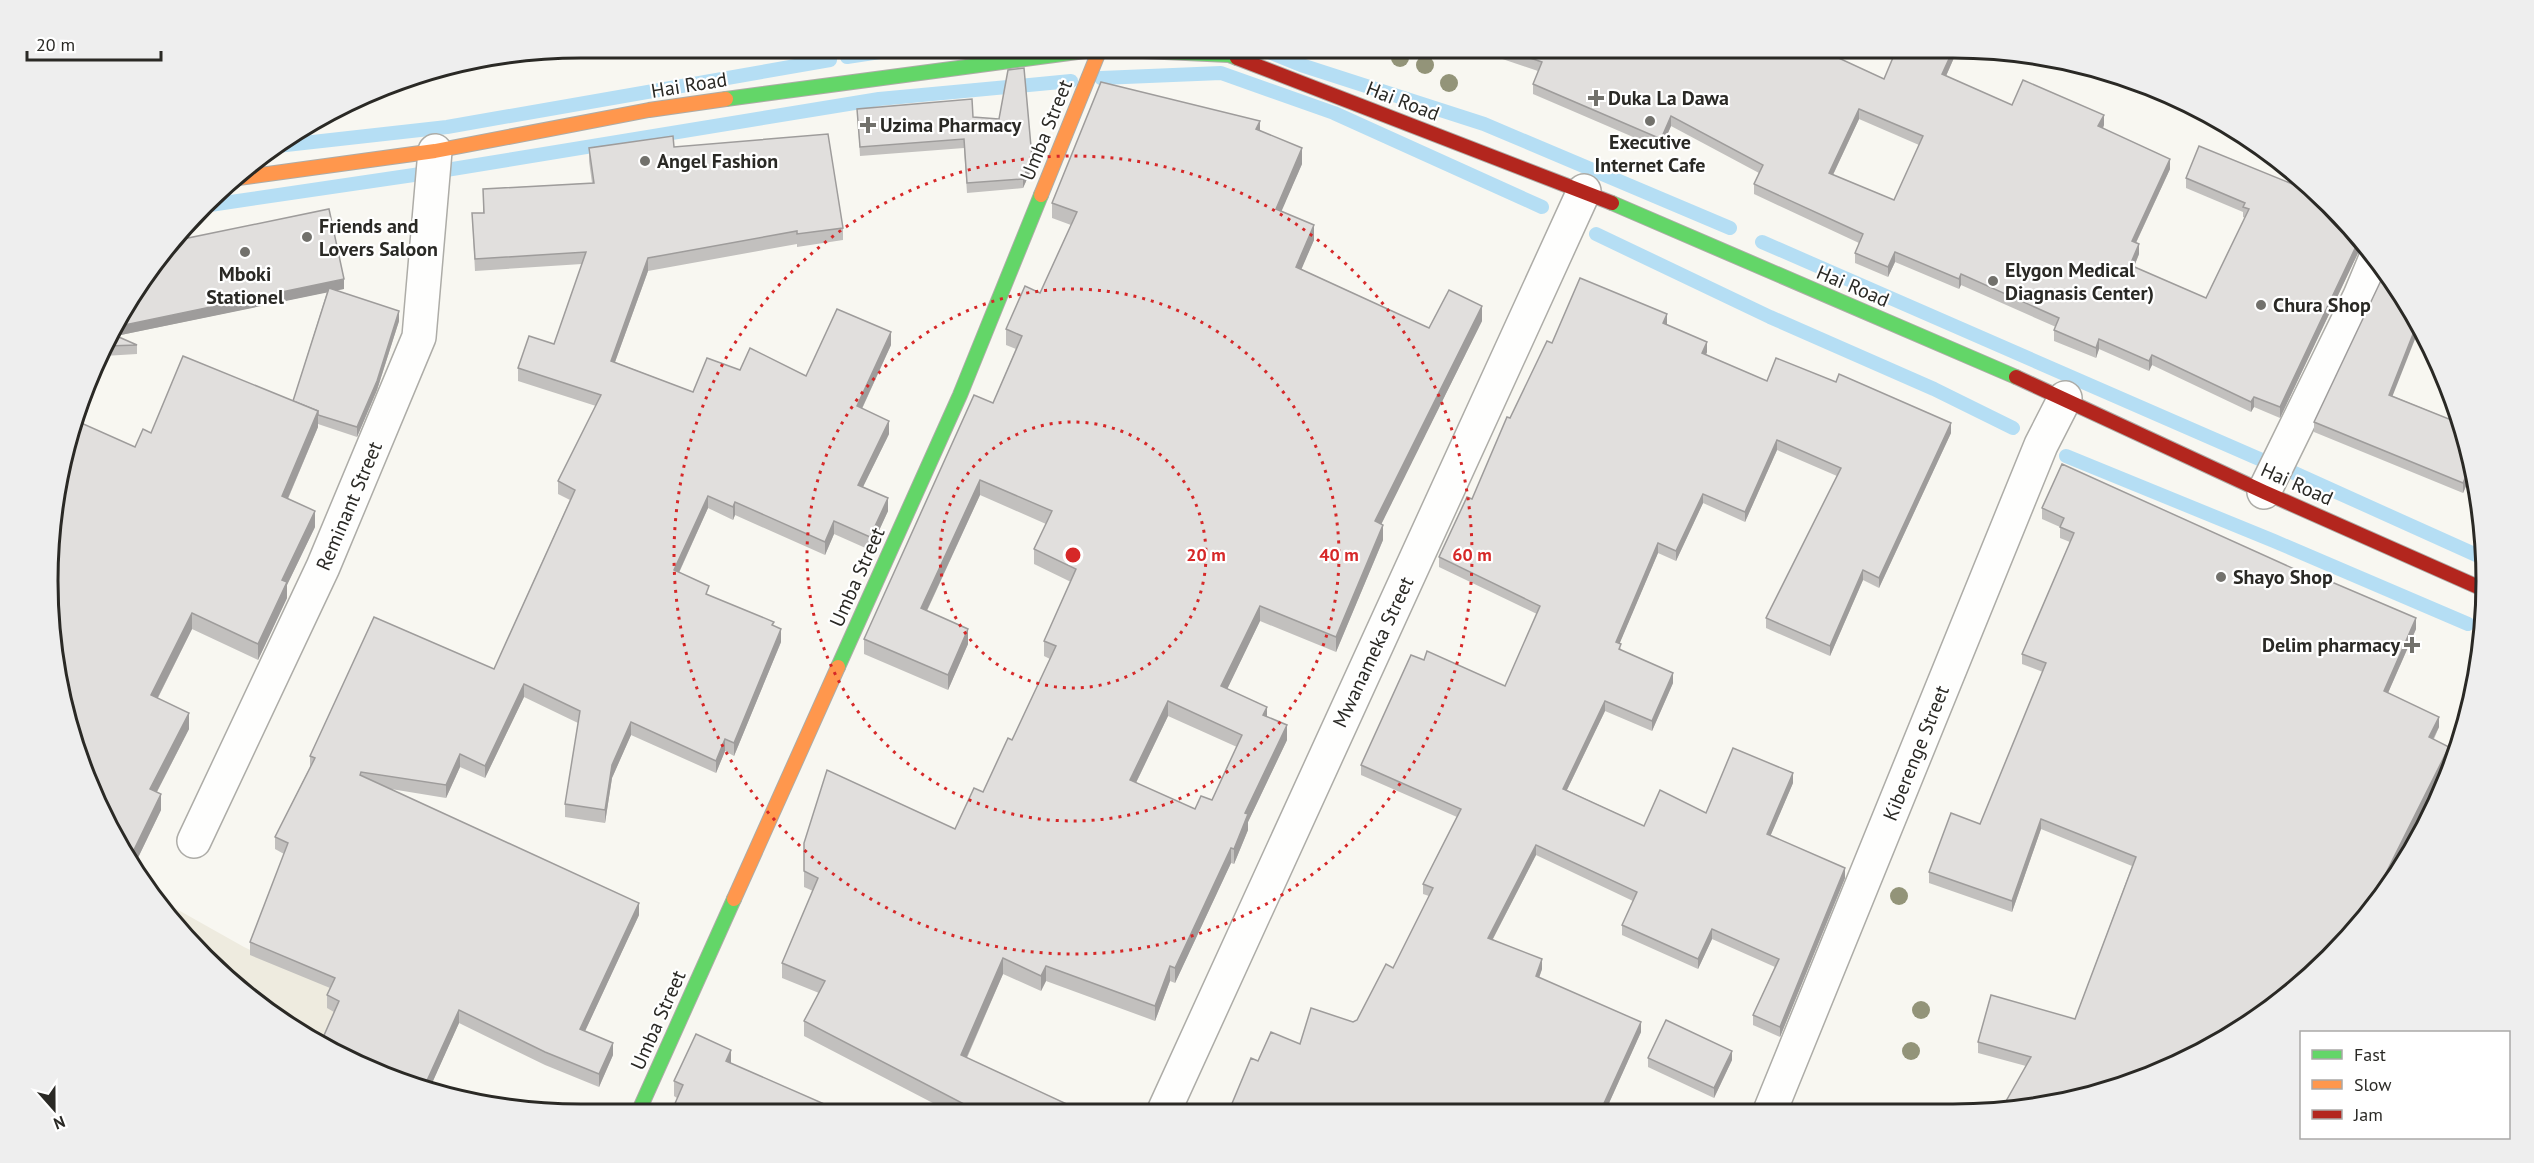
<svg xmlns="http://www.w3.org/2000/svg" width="2534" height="1163" viewBox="0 0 2534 1163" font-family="'PT Sans',sans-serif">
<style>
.built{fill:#eeebdf}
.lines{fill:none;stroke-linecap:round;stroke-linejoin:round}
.stream{stroke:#b5def4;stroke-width:14}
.street-casing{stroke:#adaca7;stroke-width:36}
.fast-casing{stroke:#adaca7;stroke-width:16}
.slow-casing{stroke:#adaca7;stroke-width:16}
.jam-casing{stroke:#adaca7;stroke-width:16}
.street{stroke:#fefefd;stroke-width:33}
.fast{stroke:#63d668;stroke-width:14}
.slow{stroke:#ff974d;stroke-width:14}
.jam{stroke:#b3261e;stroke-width:14}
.tree{fill:#939479}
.wall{fill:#c2c0be;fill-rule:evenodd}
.shaded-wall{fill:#9e9c9b}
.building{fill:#e1dfdd;stroke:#9e9c9b;stroke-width:1.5;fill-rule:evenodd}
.ring{fill:none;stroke:#d62828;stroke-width:3;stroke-dasharray:3 6}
.poi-dot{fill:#72716c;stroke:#fff;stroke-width:2}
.labels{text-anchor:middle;stroke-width:4.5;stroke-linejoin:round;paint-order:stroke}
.street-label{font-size:20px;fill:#2a2925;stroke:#fff}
.poi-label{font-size:20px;font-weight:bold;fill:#2a2925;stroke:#fff;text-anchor:start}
.rim{fill:none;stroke:#2a2925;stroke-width:3}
.centre{fill:#d62828;stroke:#fff;stroke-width:3}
.ring-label{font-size:18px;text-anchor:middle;font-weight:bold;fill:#d62828;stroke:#fff;stroke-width:4.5;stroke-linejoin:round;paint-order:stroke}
</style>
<rect width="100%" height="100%" fill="#f8f7f1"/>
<polygon class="built" points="164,902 244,947 335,990 387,1077 378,1075 230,983"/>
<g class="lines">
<g class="stream">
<polyline points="1259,48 1301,65 1484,124 1730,228"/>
<polyline points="847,57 906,48"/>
<polyline points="1101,78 1221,73 1334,113 1542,207"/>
<polyline points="277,146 447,127 830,60"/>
<polyline points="210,205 434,172 879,99 1071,81"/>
<polyline points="1596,234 1770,317 1934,389 2013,428"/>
<polyline points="1762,242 2264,461"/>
<polyline points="2066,456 2274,541 2468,624"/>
<polyline points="2292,472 2483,558"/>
</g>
<defs>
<g id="street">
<polyline points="2264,492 2360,296 2375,260"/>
<polyline points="194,841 323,567 419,337 435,151"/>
<polyline points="1770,1111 2041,445 2065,398"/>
<polyline points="1163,1113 1584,191"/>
</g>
<g id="fast">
<polyline points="726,99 1100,49 1229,55 1237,58"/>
<polyline points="1612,203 2016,377"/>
<polyline points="838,667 960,395 1041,195"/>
<polyline points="637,1115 734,899"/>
</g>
<g id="slow">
<polyline points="231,179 435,151 649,110 726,99"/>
<polyline points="1041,195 1100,49"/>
<polyline points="734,899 838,667"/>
</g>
<g id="jam">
<polyline points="1237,58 1612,203"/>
<polyline points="2016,377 2264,492 2485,590"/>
</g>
</defs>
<use href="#street" class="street-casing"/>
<use href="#fast" class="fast-casing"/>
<use href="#slow" class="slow-casing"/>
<use href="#jam" class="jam-casing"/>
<use href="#street" class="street"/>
<use href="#fast" class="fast"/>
<use href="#slow" class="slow"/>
<use href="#jam" class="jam"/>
</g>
<g class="tree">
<circle cx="1400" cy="58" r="9"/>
<circle cx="1425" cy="65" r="9"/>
<circle cx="1449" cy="83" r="9"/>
<circle cx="1899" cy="896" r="9"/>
<circle cx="1921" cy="1010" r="9"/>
<circle cx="1911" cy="1051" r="9"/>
</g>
<g class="wall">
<path d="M1470,48h347l67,31 73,-31v3l-11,25 66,29 92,20 -1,4 67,40 -34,74 3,11 -5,13 72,31 39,-80 -2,-1v-5l-57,-24v-10l144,26 34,41 -6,8 -78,165 -26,-11 -3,5 -99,-47 -3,6 -50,-22 -3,9 -42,-17v-11l2,-3 -95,-42 -2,4 -64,-27 -7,15 -33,-14v-10l4,-10 -105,-49v-10l5,-11 -88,-47 -10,23 -128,-55v-10l5,-13zM1859,119l60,26 -25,55 -61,-25z"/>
<polygon points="857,109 973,117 1032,168 1023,188 967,193 964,148 860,156"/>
<path d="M1260,130l42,34 -21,47 33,29 -13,29 128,59 53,-7 -101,203 2,16 -47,112 -76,-31 -33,68 40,28 20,23 -39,82v8l-14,34 -3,-1 -56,120 -5,-2 -15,40 -109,-40 -5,10 -38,-17 -36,84 119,55 -132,1 -150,-78v-15l15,-28 -37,-15v-15l31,-72 -9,-4v-44l151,-14 28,-37 29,-52 38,-81 -6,-3v-15l27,-59 -37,-18v-15l12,-25 -66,-29 -53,116 41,33 -20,46 -84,-36v-15l129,-236 23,-54 -10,-4v-16l34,-36 31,-68 -19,-7v-15zM1168,716l69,31 -25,53 -17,9 -59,-26z"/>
<polygon points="674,147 843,228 843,240 797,247 797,244 648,271 615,362 693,392 740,370 806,376 891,345 862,409 889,434 863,487 888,511 870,550 834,534 825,555 735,515 733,520 708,508 679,573 709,595 774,626 781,642 734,756 725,751 716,773 631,735 612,778 605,823 565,817 565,804 578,723 524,697 485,778 460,767 446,798 391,789 639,915 585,1031 613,1055 599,1087 545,1065 459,1023 431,1085 454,1098 378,1075 334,1012 327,1008 327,995 330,988 250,955 250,942 284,854 275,849 275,837 310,767 310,756 494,669 570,500 558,494 558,481 596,406 518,381 518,368 554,344 582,264 475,271 472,213 483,213 483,189 592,183 589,161 589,148"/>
<polygon points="183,239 344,289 335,290 399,321 377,390 357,437 318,424 318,427 288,499 315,527 287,585 287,598 258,660 192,629 158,698 189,729 157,792 161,810 134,866 119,848 135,447 151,433 293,401 327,292 116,336 137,345 137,354 104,356 120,314"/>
<polygon points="1667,324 1707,352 1706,355 1767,381 1951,433 1879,588 1863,580 1830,656 1766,628 1766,618 1837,476 1777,450 1745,522 1703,503 1676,561 1658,553 1619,644 1621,650 1673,683 1652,731 1605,711 1567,790 1644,826 1706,813 1793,783 1770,836 1845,878 1780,1037 1753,1025 1753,1015 1775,967 1712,939 1698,969 1622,935 1622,925 1633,901 1536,855 1493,939 1542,969 1539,978 1641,1032 1605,1112 1228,1113 1258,1061 1300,1044 1357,1020 1393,968 1429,896 1423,894 1423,884 1457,817 1361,775 1361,765 1424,660 1505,686 1537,614 1439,567 1439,557 1472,499 1510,418 1552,343"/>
<polygon points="2393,396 2459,423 2476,480 2470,477 2463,493 2314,432 2314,422"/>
<polygon points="2042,508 2416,629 2388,693 2439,727 2434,739 2449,757 2026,1066 1978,1053 1978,1042 2075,1019 2132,866 2041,829 2012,912 1929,883 1929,872 1980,824 2043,672 2022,664 2022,654 2070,542 2060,538 2060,527 2042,519"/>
<polygon points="1648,1058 1732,1060 1714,1098 1648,1067"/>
<polygon points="731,1063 677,1098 674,1096 674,1081"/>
</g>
<g class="shaded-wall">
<polygon points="582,48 608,48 566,58 566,51"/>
<polygon points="1954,48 1957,48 1957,51 1942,85 1942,74"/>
<polygon points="417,75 417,85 367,96 410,76"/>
<polygon points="1859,109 1859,119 1829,183 1829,173"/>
<polygon points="2104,115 2104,125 2098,137 2098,126"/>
<polygon points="1671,116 1671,126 1661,149 1661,139"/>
<polygon points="1260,121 1260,136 1256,129"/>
<polygon points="1302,148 1302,164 1276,224 1276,209"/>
<polygon points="1032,158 1032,168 1023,188 1023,179"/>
<polygon points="2170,159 2170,169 2132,251 2132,241"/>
<polygon points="1314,225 1314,240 1296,282 1296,267"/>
<polygon points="2359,240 2364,245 2358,253 2280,418 2280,407"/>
<polygon points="2139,244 2139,254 2130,276 2130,265"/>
<polygon points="1895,252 1895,262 1888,277 1888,267"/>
<polygon points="648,258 648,271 611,373 611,361"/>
<polygon points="1961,274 1961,285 1959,289 1959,279"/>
<polygon points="344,279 344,289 111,337 115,327"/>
<polygon points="1482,306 1482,321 1375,537 1375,521"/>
<polygon points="399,311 399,321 377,390 357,437 357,427"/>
<polygon points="1667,314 1667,324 1663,333 1663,323"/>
<polygon points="2417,324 2419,329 2389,405 2389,395"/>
<polygon points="891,332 891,345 857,419 857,406"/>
<polygon points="2099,339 2099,349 2096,358 2096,348"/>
<polygon points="1707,342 1707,352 1702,363 1702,353"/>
<polygon points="2152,355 2152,365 2149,371 2149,361"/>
<polygon points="2254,397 2254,407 2251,412 2251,402"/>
<polygon points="318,411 318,427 282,512 282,496"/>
<polygon points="889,421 889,434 858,497 858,485"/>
<polygon points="1951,423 1951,433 1879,588 1879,578"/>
<polygon points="1777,440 1777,450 1745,522 1745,512"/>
<polygon points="2470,467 2470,477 2463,493 2463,483"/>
<polygon points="980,480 980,495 921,623 921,608"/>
<polygon points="1703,494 1703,503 1676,561 1676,551"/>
<polygon points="708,496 708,508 674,583 674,570"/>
<polygon points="888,498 888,511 870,550 870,537"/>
<polygon points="735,502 735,515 733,520 733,507"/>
<polygon points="315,511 315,527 287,585 287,598 258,660 258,644 282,580"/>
<polygon points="834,521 834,534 825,555 825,542"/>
<polygon points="1383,525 1383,540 1336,652 1336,637"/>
<polygon points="1658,543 1658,553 1616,652 1616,642"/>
<polygon points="1863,570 1863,580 1830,656 1830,646"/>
<polygon points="1260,606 1260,621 1221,702 1221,686"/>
<polygon points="192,613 192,629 151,711 151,695"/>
<polygon points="2416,618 2416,629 2384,702 2384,691"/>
<polygon points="781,629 781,642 734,756 734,743"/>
<polygon points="968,629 968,644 948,690 948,675"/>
<polygon points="1673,673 1673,683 1652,731 1652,721"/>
<polygon points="524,684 524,697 485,778 485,766"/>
<polygon points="1168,701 1168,716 1130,795 1130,780"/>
<polygon points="1605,701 1605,711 1563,798 1563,789"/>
<polygon points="1267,707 1267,722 1263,715"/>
<polygon points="189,713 189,729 150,805 150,789"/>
<polygon points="2439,717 2439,727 2429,747 2429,737"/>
<polygon points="631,722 631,735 612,778 605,823 605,810 612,765"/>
<polygon points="1287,725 1287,740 1248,822 1248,830 1234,864 1234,849 1245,813"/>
<polygon points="725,739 725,751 716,773 716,761"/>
<polygon points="2449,747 2449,757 2374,907 2374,897"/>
<polygon points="460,754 460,767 446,798 446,785"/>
<polygon points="1793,773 1793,783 1767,844 1767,834"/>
<polygon points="161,794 161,810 134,866 130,861 130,858"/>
<polygon points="2041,819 2041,829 2012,912 2012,901"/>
<polygon points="1536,845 1536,855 1488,948 1488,938"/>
<polygon points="1231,848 1231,863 1175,983 1175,968"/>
<polygon points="1845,868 1845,878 1780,1037 1780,1027"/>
<polygon points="639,903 639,915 580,1042 580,1029"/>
<polygon points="1712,929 1712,939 1698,969 1698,959"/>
<polygon points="1003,958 1003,974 961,1070 961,1055"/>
<polygon points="1542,959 1542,969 1536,986 1536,976"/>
<polygon points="1046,966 1046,981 1041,991 1041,976"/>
<polygon points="1170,966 1170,981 1155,1021 1155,1006"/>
<polygon points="459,1010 459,1023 429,1090 426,1083"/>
<polygon points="1641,1022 1641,1032 1605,1112 1600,1112"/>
<polygon points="613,1043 613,1055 599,1087 599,1074"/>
<polygon points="731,1050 731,1065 726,1061"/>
<polygon points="1732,1051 1732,1060 1714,1098 1714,1088"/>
</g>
<g class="building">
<path d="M1501,48h316l67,31 13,-31h57l-12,26 70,31 11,-25 81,35 -6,11 72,33 -38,82 7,3 -9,21 76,33 43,-89 -6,-2 2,-4 -59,-25 13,-32 118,48 13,10 29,36 -79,167 -26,-10 -3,5 -99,-47 -3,6 -50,-22 -3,9 -42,-18 5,-12 -98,-44 -2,5 -64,-27 -7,15 -33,-14 8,-19 -109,-50 9,-19 -92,-49 -10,23 -128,-55 9,-22zM1859,109l64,27 -29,64 -65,-27z"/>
<polygon points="1024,68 1032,158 1023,179 967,183 964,139 860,147 857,109 972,99 973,117 999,119 1008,70"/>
<path d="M1101,82l159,39 -4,8 46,19 -26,61 38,16 -18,42 133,61 20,-38 33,16 -107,215 8,4 -47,112 -76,-31 -39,80 46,21 -4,8 24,10 -42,88 3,1 -14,35 -3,-1 -56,120 -5,-2 -15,40 -109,-40 -5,10 -38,-18 -42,97 125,58 -103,1 -179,-93 21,-40 -43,-18 36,-85 -14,-7v-28l23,-73 128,59 19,-41 9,4 25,-54 4,2 44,-94 -12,-5 32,-72 -42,-20 18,-38 -72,-31 -59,128 47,21 -20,46 -84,-36 110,-244 19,8 29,-67 -16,-7 19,-43 15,7 37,-81 -25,-9zM1168,701l74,34 -30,65 -11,-4 -6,13 -65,-29z"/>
<polygon points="828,134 843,228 797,234 797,231 648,258 611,361 693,392 707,358 740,370 750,348 806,376 837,309 891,332 857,406 889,421 858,485 888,498 870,537 834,521 825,542 735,502 733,507 708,496 674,570 709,586 706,594 774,622 772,625 781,629 734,743 725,739 716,761 631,722 612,765 605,810 565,804 580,711 524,684 485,766 460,754 446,785 361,772 360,775 639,903 580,1029 613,1043 599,1074 545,1052 459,1010 426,1083 454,1096 453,1097 378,1075 322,1040 339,1001 327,995 335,978 250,942 288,843 275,837 315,758 310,756 374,617 494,669 575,490 558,481 601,395 518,368 529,336 554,344 586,252 475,259 472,213 484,213 483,189 594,183 589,148 673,136 674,147"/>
<polygon points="329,209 344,279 115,327 120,314 183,237 183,239"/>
<polygon points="2385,272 2396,285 2417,324 2389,395 2459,423 2473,469 2470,467 2463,483 2314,422"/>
<polygon points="1580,278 1667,314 1663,323 1707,342 1702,353 1767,381 1776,358 1836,382 1839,374 1951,423 1879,578 1863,570 1830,646 1766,618 1841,468 1777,440 1745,512 1703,494 1676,551 1658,543 1616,642 1621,644 1619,649 1673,673 1652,721 1605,701 1563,789 1644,826 1660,790 1706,813 1733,748 1793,773 1767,834 1845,868 1780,1027 1753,1015 1779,959 1712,929 1698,959 1622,925 1637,892 1536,845 1488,938 1542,959 1536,976 1641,1022 1600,1112 1228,1113 1251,1058 1258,1061 1271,1032 1300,1044 1311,1008 1353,1022 1357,1020 1386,964 1393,968 1433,888 1423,884 1461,809 1361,765 1411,655 1424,660 1427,651 1505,686 1540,606 1439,557 1467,497 1472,499 1507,417 1510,418 1547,341 1552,343"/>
<polygon points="329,288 399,311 377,381 357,427 318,415 318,411 293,401"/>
<polygon points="112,334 137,345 108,346"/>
<polygon points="183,356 318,411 282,496 315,511 282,580 287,582 258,644 192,613 151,695 189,713 150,789 161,794 130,858 127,857 119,848 58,685 48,581 58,478 79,422 135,447 143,429 151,433"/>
<polygon points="2062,464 2312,577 2313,574 2416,618 2384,691 2439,717 2429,737 2449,747 2374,897 2380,899 2376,906 2278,1005 2157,1074 2022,1110 2001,1110 2031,1057 1978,1042 1991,995 2075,1019 2136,857 2041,819 2012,901 1929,872 1951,813 1980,824 2046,663 2022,654 2074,533 2060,527 2064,518 2042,508"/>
<polygon points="1666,1020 1732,1051 1714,1088 1648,1058"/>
<polygon points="696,1034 731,1050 726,1061 847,1114 670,1115 683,1085 674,1081"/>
</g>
<g class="ring">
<circle cx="1073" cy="555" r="133"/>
<circle cx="1073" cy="555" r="266"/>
<circle cx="1073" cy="555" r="399"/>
</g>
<g class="poi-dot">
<path d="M1593 89h6v6h6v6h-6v6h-6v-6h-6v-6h6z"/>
<circle cx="1650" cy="121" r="6"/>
<path d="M865 116h6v6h6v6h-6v6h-6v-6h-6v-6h6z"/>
<circle cx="645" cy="161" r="6"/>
<circle cx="307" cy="237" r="6"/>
<circle cx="245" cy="252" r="6"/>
<circle cx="1993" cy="281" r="6"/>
<circle cx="2261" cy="305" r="6"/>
<circle cx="2221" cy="577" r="6"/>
<path d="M2409 636h6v6h6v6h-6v6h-6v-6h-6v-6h6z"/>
</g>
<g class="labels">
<g class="street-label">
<text transform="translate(689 85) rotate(-9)" y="7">Hai Road</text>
<text transform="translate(1403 101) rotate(21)" y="7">Hai Road</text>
<text transform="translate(1046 130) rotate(-68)" y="7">Umba Street</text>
<text transform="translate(1853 286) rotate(23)" y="7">Hai Road</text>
<text transform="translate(2297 484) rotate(24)" y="7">Hai Road</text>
<text transform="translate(349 506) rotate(-67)" y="7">Reminant Street</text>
<text transform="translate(857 577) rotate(-66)" y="7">Umba Street</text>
<text transform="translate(1373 652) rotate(-65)" y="7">Mwanameka Street</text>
<text transform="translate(1916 753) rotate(-68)" y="7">Kiberenge Street</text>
<text transform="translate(658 1020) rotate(-66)" y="7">Umba Street</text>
</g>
<g class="poi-label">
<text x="1608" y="105">Duka La Dawa</text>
<text x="880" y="132">Uzima Pharmacy</text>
<text x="1650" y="149" text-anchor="middle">Executive<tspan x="1650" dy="23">Internet Cafe</tspan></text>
<text x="657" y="168">Angel Fashion</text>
<text x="319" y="233">Friends and<tspan x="319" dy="23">Lovers Saloon</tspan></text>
<text x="2005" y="277">Elygon Medical<tspan x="2005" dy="23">Diagnasis Center)</tspan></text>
<text x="245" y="281" text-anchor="middle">Mboki<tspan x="245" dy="23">Stationel</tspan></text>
<text x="2273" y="312">Chura Shop</text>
<text x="2233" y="584">Shayo Shop</text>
<text x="2400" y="652" text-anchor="end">Delim pharmacy</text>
</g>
</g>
<path d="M0 0H2534V1163H0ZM581 58H1953A523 523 0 0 1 2476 581V581A523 523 0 0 1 1953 1104H581A523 523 0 0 1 58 581V581A523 523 0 0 1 581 58Z" fill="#eee" fill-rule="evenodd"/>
<path class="rim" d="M581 58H1953A523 523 0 0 1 2476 581V581A523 523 0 0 1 1953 1104H581A523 523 0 0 1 58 581V581A523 523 0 0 1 581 58Z"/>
<circle cx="1073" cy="555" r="9" class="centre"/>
<g class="ring-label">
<text x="1206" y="561">20 m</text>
<text x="1339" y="561">40 m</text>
<text x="1472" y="561">60 m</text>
</g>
<rect x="2300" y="1031" width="210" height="108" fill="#ffffff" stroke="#aaa9a8" stroke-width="1.5"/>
<rect x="2312" y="1050" width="30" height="9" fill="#63d668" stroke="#aaa9a8" stroke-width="1.5"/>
<text x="2354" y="1061" font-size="18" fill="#2a2925">Fast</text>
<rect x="2312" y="1080" width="30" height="9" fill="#ff974d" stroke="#aaa9a8" stroke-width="1.5"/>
<text x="2354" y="1091" font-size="18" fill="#2a2925">Slow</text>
<rect x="2312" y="1110" width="30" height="9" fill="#b3261e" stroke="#aaa9a8" stroke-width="1.5"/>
<text x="2354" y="1121" font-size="18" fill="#2a2925">Jam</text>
<g transform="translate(54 1109) rotate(159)" stroke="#ffffff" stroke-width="4.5" paint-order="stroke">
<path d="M0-4.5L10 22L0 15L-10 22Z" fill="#2a2925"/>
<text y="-9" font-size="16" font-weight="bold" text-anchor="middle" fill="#2a2925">N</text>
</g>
<path d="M27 51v9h134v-9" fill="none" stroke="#2a2925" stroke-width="3"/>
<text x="36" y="51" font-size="18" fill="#2a2925" stroke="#ffffff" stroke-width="4.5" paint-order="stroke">20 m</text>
</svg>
